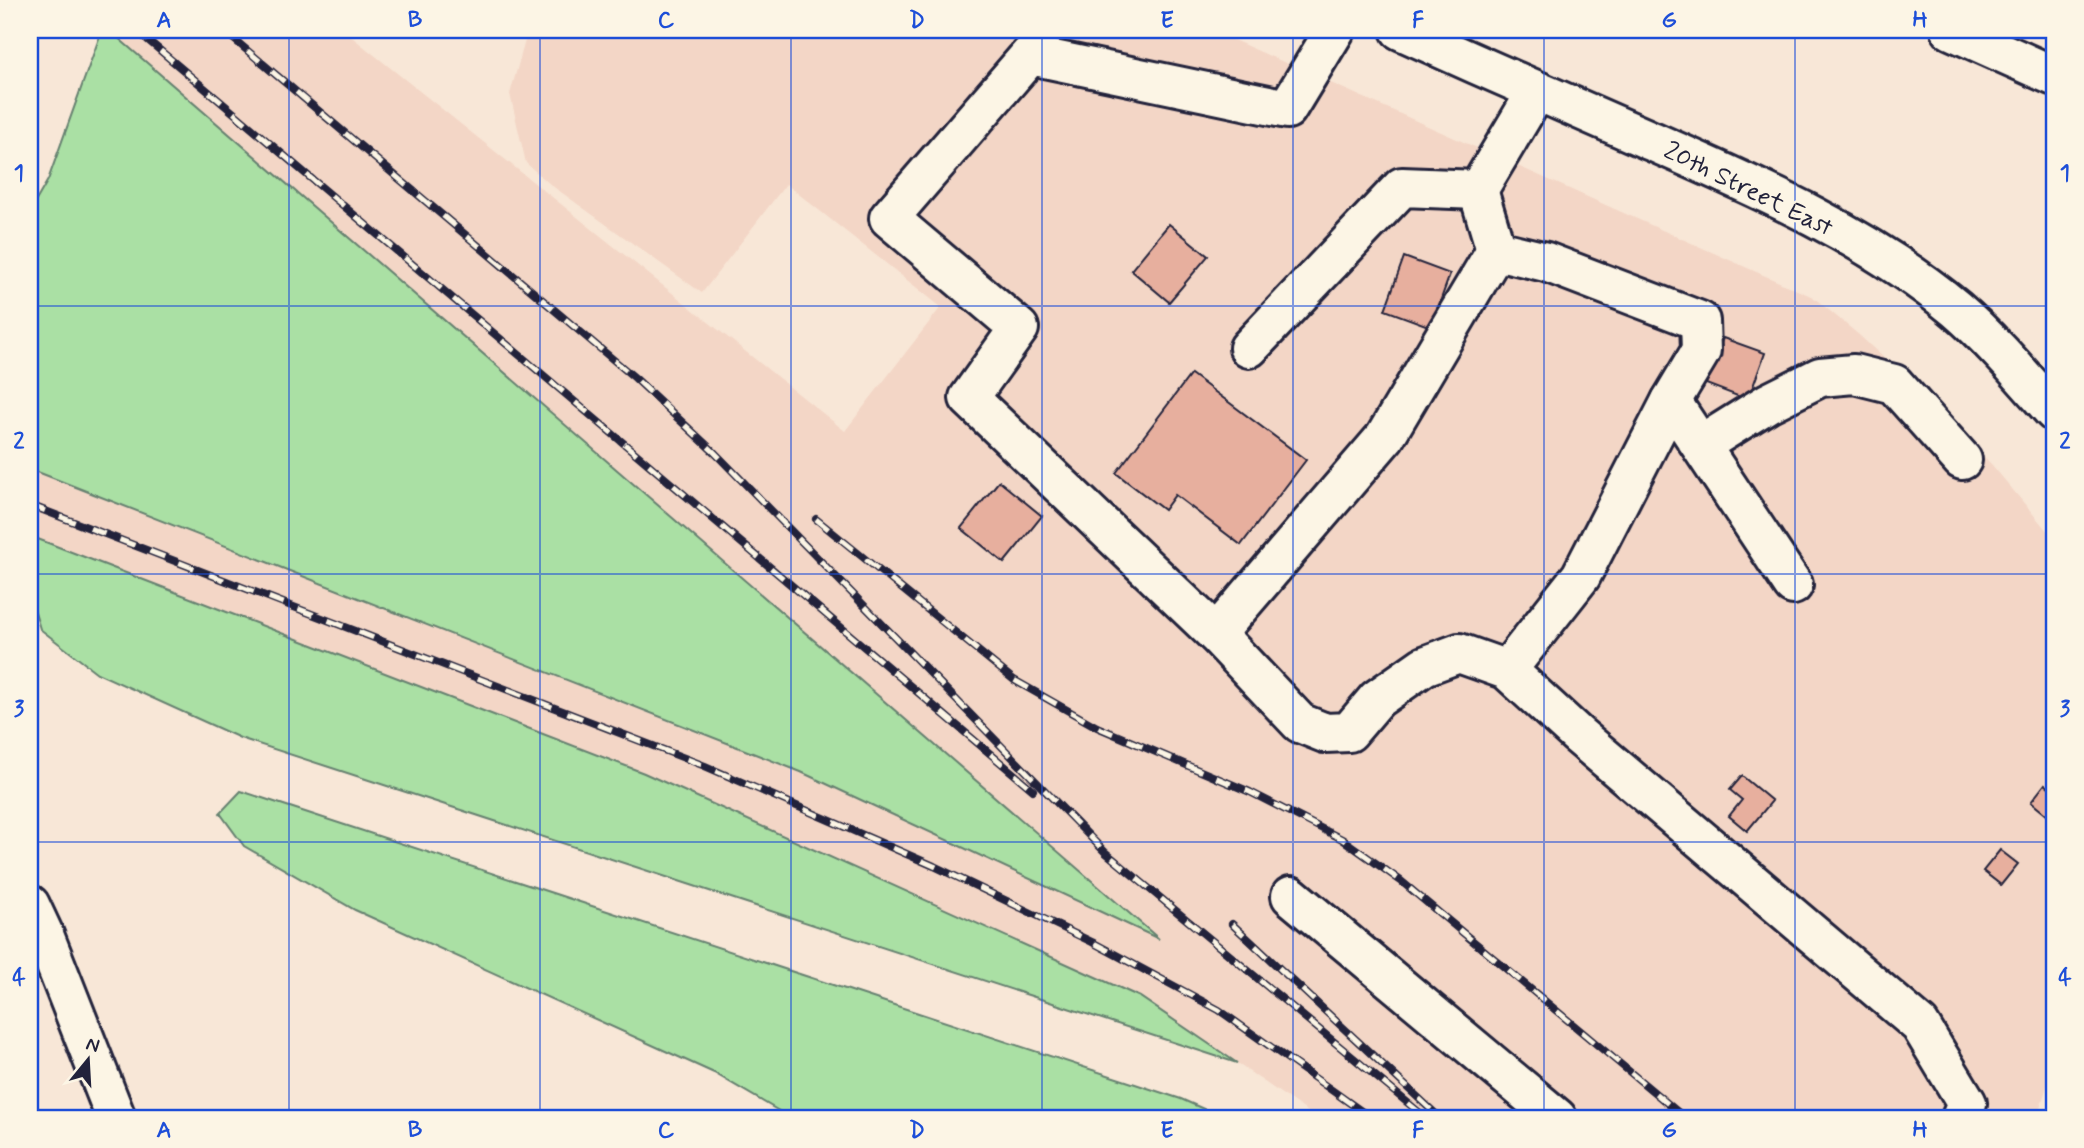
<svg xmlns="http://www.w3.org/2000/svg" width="2084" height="1148" viewBox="0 0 2084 1148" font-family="Mynerve,sans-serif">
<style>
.built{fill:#f3d6c6}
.green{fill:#aae0a4;stroke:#668170;stroke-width:2}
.building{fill:#e7af9e;stroke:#22223b;stroke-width:2}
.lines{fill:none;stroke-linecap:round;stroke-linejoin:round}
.minor-casing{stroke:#22223b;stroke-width:44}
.highway-casing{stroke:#22223b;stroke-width:44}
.minor{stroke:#fcf5e5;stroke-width:38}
.highway{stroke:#fcf5e5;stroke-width:38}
.rail-casing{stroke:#22223b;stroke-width:8}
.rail{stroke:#fcf5e5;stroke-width:5;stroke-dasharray:16;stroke-linecap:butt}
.grid{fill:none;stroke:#1d4ed8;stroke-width:2;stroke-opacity:0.55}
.labels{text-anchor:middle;stroke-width:5;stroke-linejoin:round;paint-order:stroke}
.street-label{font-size:26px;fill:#22223b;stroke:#fcf5e5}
.neatline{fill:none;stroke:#1d4ed8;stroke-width:2.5}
.grid-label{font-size:23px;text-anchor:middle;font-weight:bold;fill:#1d4ed8}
</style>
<rect width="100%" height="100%" fill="#f8e7d7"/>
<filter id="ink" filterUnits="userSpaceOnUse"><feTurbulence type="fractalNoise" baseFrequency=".0143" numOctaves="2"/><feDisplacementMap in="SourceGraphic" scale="14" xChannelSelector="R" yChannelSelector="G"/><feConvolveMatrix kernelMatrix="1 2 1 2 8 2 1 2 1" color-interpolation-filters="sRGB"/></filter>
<g filter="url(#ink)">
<polygon class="built" points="109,30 343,30 845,431 941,307 786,184 702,293 551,185 526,163 510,94 528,30 1211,30 1813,297 1859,335 1926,397 1992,465 2054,539 2054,1064 2037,1118 1317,1118 1140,997 644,773 30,536 30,469 801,773 1156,937"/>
<g class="green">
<polygon points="102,30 109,30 1159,939 801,772 30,469 30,211 48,180"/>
<polygon points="30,536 644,773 1140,997 1237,1063 240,738 97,673 40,629 30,596"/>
<polygon points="241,791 1181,1099 1224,1118 791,1118 714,1073 355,910 244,846 220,813"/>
</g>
<g class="building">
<polygon points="1169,224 1208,256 1169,302 1131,270"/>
<polygon points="1404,257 1450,274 1431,327 1385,310"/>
<polygon points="1723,338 1765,353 1748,400 1706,384"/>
<polygon points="1191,374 1306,460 1241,545 1175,495 1164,510 1116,473"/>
<polygon points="999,481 1042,516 1004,563 961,528"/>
<polygon points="1742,776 1772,801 1747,831 1729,816 1742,800 1730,790"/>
<polygon points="2045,784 2054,791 2054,821 2031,802"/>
<polygon points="2000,850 2018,864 2001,885 1983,871"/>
</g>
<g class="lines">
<defs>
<g id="minor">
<polyline points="1335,30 1287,109 1030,55 889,218 1019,328 969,398 1216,634 1385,437 1496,250"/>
<path d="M1400,30c82,37 164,73 247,109 107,47 218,94 309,170 36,31 67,68 98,103"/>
<polyline points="1478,190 1496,250 1546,262 1700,321 1701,351 1671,401 1793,585"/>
<polyline points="1249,348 1402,187 1478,190 1537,91"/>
<polyline points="1701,445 1768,403 1820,377 1854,374 1894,384 1962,460"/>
<polyline points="1216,634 1300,723 1325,733 1349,732 1377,699 1424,666 1459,653 1507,670 1578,735 1920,1025 1967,1103 1961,1118"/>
<polyline points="1507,670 1581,576 1671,401"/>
<polyline points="1291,896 1557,1118"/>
<polyline points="30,905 44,935 116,1118"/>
</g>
<polyline id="highway" points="1951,30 2054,76"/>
</defs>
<use href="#minor" class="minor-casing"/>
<use href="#highway" class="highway-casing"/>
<use href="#minor" class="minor"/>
<use href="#highway" class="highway"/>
<defs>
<g id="rail">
<polyline points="136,30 1033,790"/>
<polyline points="223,30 635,378 714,452 1105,852 1426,1118"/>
<polyline points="30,505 705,766 934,866 1092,942 1219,1010 1371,1118"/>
<polyline points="816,519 1014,680 1097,727 1250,792 1342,839 1401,881 1685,1118"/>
<polyline points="1232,924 1440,1118"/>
</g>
</defs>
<use href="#rail" class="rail-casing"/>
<use href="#rail" class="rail"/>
</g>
</g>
<path class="grid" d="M289,30v1088M540,30v1088M791,30v1088M1042,30v1088M1293,30v1088M1544,30v1088M1795,30v1088M30,306h2024M30,574h2024M30,842h2024"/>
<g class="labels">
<g class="street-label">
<text transform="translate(1749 188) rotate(26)" y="9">20th Street East</text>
</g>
</g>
<rect width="2084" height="1148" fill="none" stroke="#fcf5e5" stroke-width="77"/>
<g transform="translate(88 1060) rotate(18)" stroke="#fcf5e5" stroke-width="5" paint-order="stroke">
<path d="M0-5L12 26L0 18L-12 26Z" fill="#22223b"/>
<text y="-10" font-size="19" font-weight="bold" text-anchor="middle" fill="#22223b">N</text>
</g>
<rect x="38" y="38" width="2008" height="1072" class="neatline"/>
<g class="grid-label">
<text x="164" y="27">A</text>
<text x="415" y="27">B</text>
<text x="666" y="27">C</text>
<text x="917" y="27">D</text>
<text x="1167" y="27">E</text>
<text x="1418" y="27">F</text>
<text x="1669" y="27">G</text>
<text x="1920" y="27">H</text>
<text x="19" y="180">1</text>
<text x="2065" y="180">1</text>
<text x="19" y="448">2</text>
<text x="2065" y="448">2</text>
<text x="19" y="716">3</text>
<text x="2065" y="716">3</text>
<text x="19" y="984">4</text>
<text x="2065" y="984">4</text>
<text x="164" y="1137">A</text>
<text x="415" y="1137">B</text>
<text x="666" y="1137">C</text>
<text x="917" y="1137">D</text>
<text x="1167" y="1137">E</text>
<text x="1418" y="1137">F</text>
<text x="1669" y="1137">G</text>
<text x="1920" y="1137">H</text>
</g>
</svg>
